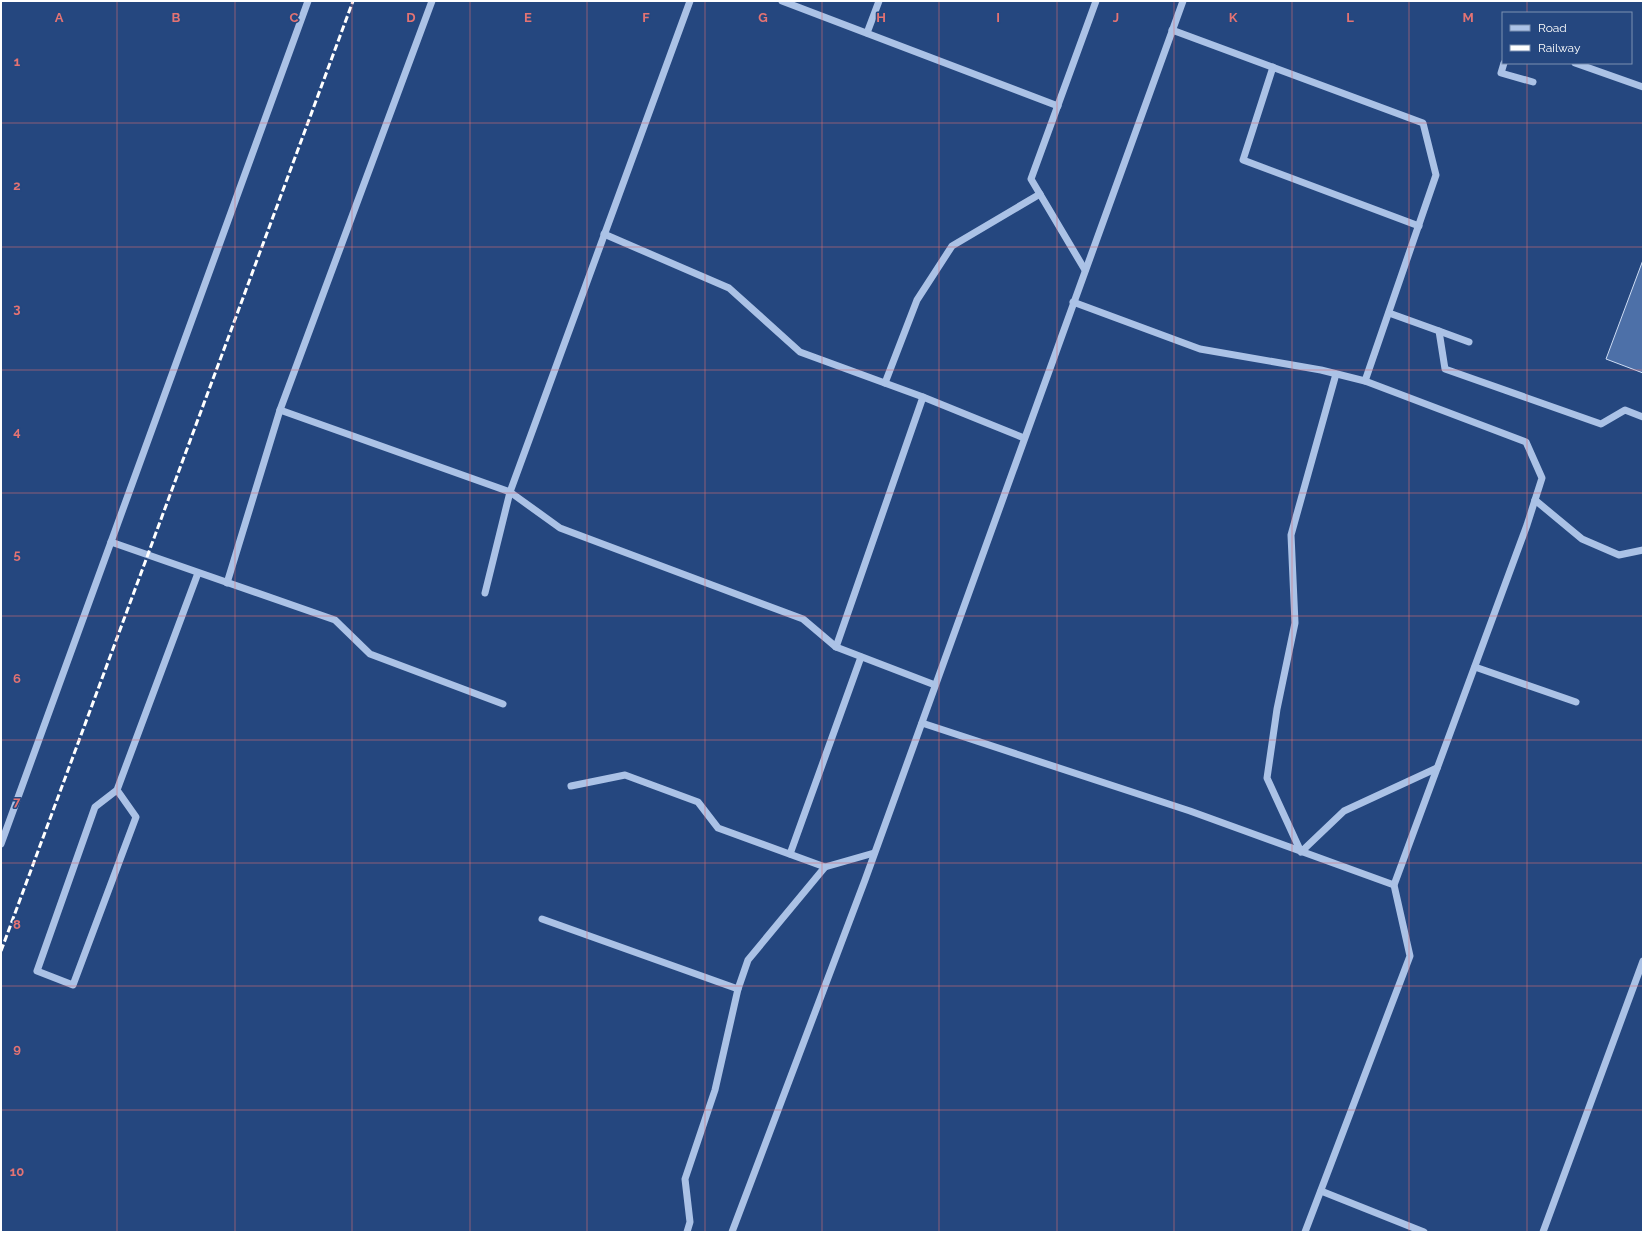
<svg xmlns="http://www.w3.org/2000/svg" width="1644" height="1233" viewBox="0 0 1644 1233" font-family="Raleway,sans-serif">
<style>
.building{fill:#4d70a8;stroke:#ceddf5}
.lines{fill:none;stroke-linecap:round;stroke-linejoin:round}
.minor{stroke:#abc2e6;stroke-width:7}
.rail{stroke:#fff;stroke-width:3;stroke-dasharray:7 3;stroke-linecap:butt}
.grid{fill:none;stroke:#e47373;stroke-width:1;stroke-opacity:0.55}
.grid-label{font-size:13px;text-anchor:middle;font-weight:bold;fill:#e47373;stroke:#25477f;stroke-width:3;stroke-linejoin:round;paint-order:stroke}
</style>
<rect width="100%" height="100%" fill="#25477f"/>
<polygon class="building" points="1643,260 1643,373 1606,359"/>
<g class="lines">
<g class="minor">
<polyline points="782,1 1058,106"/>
<polyline points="1172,30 1423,123 1436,175 1365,381"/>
<polyline points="867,33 879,1"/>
<polyline points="1504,63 1501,73 1533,82"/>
<polyline points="1575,63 1643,87"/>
<polyline points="1273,67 1243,160 1419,226"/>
<polyline points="604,234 729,288 800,352 923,397 1024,438"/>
<polyline points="1085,270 1031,179 1096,1"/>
<polyline points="1073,302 1200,349 1321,370 1365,381 1526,442 1542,478 1527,525 1394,885 1410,956 1305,1232"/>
<polyline points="1389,313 1439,331 1445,369 1601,424 1625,410 1643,417"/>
<polyline points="1439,331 1469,342"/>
<polyline points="1336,374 1291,535 1295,623 1277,709 1267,778 1301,852 1344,811 1437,768"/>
<polyline points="885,383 917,300 952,246 1040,194"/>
<polyline points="280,410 510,492 560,528 803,619 836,647 935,685"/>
<polyline points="1535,500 1582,539 1619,555 1643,550"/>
<polyline points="111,542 335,620 370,654 503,704"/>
<polyline points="227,583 280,410 432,1"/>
<polyline points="485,593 510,492 690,1"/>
<polyline points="836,647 923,397"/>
<polyline points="1475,667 1576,702"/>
<polyline points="922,723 1190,811 1394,885"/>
<polyline points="571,786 625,775 698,802 718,828 825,867"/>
<polyline points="117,790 95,807 37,971 73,985 136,817 117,790 198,573"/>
<polyline points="1,844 308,1"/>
<polyline points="790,854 861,657"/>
<polyline points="542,919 738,989"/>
<polyline points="1321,1191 1424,1232"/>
<polyline points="687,1232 690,1222 685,1179 715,1090 738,989 748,960 825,867 874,853"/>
<polyline points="732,1232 865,880 1183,1"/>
<polyline points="1543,1232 1643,961"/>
</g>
<polyline class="rail" points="1,951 353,1"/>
</g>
<path class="grid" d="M117,1v1231M235,1v1231M352,1v1231M470,1v1231M587,1v1231M705,1v1231M822,1v1231M939,1v1231M1057,1v1231M1174,1v1231M1292,1v1231M1409,1v1231M1527,1v12M1527,63v1169M1,123h1642M1,247h1642M1,370h1642M1,493h1642M1,616h1642M1,740h1642M1,863h1642M1,986h1642M1,1110h1642"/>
<g class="grid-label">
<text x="59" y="22">A</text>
<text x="176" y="22">B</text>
<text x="294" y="22">C</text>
<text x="411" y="22">D</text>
<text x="528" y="22">E</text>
<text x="646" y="22">F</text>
<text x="763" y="22">G</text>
<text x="881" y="22">H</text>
<text x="998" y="22">I</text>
<text x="1116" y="22">J</text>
<text x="1233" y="22">K</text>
<text x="1350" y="22">L</text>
<text x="1468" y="22">M</text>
<text x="17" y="66">1</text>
<text x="17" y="190">2</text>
<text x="17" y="313">3</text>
<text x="17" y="436">4</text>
<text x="17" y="559">5</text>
<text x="17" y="683">6</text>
<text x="17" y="806">7</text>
<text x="17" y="929">8</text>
<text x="17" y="1053">9</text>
<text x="17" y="1176">10</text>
</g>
<rect width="1644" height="1233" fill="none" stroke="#ffffff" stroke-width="4"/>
<rect x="1502" y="12" width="130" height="52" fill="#25477f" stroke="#7c91b2"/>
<rect x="1510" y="25" width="20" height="6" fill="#abc2e6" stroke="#7c91b2"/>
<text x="1538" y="32" font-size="12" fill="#ffffff">Road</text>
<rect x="1510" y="45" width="20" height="6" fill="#ffffff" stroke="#7c91b2"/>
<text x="1538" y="52" font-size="12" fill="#ffffff">Railway</text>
</svg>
